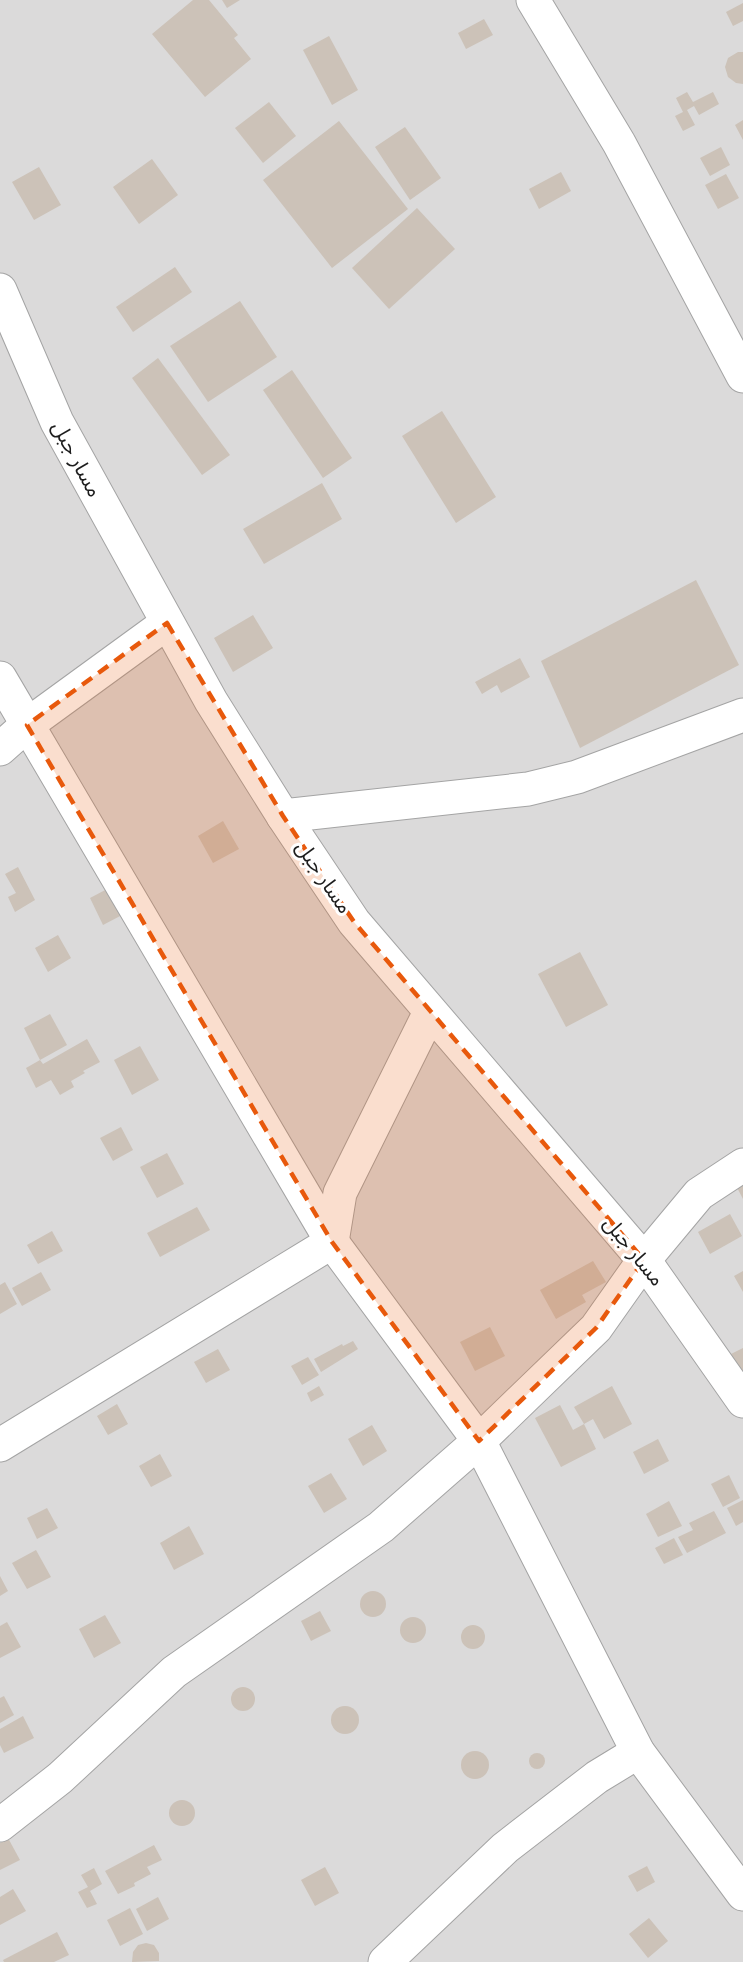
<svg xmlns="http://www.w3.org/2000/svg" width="743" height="1962" viewBox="0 0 743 1962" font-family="Figtree,'Noto Sans Arabic',sans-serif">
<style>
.residential{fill:#dbdada}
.building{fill:#ccc2b8}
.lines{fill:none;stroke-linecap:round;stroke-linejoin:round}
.street-casing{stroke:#a4a4a4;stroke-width:35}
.street{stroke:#fff;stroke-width:33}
.marked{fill:#e8590c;fill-opacity:0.2;stroke:#e8590c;stroke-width:4.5;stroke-dasharray:12 8;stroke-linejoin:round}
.labels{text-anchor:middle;stroke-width:6;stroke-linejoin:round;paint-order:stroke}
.street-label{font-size:21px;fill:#1d1d1d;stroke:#fff}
</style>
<rect width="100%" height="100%" fill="#efece2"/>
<rect class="residential" x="0" y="0" width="743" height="1962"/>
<g class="building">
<polygon points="193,0 209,0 238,35 234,38 251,59 205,97 152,34"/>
<polygon points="222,0 240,0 227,8"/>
<polygon points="743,3 743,21 733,26 726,12"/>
<polygon points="484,19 493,35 466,49 458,33"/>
<polygon points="329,36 358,90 332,105 303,50"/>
<polygon points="738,52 743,52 743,84 736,83 728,77 725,67 728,58"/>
<polygon points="687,92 693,102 713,92 719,104 699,115 694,106 687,110 695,125 683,131 675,116 683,112 676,98"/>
<polygon points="269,102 296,136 263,163 235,128"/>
<polygon points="743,120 743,140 735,125"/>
<polygon points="339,121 408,209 332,268 263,180"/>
<polygon points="405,127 441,178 410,200 375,147"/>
<polygon points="721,147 730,165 710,176 700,158"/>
<polygon points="152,159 178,195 139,224 113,187"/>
<polygon points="39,167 61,205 34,220 12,182"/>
<polygon points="561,172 571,191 539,209 529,189"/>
<polygon points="726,174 739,198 718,209 705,185"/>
<polygon points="417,208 455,249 389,309 352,268"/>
<polygon points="175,267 192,292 133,332 116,307"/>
<polygon points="240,301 277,357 208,402 170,346"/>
<polygon points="158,358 230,455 202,475 132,378"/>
<polygon points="292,370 352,458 323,478 263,390"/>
<polygon points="442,411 496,497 456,523 402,436"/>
<polygon points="322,483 342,519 264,564 243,529"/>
<polygon points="696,580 739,665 580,748 541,661"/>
<polygon points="253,615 273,648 233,672 214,638"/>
<polygon points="520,658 530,677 501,693 497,685 482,694 475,682"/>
<polygon points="223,821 239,849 213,863 198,836"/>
<polygon points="18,867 35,900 15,912 8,897 16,893 5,874"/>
<polygon points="109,888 124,914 103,925 90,898"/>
<polygon points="58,935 71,958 48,972 35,948"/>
<polygon points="580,952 608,1005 566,1027 538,974"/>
<polygon points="50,1014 67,1045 40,1060 24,1028"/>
<polygon points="87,1039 100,1062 83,1071 85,1073 71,1081 74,1087 60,1095 51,1080 36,1088 26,1068 40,1060 43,1064"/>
<polygon points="140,1046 159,1080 132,1095 114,1060"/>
<polygon points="121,1127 133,1150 113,1161 100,1138"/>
<polygon points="167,1153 184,1184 157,1198 140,1167"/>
<polygon points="743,1172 743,1199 732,1178"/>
<polygon points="197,1207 210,1230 160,1257 147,1233"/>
<polygon points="730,1214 742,1236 710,1254 698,1232"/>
<polygon points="52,1231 63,1251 38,1264 27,1245"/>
<polygon points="593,1261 606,1282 582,1295 586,1302 556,1319 540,1290"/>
<polygon points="743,1271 743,1292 734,1276"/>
<polygon points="41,1272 51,1290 22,1306 12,1288"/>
<polygon points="5,1282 17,1304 0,1314 0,1285"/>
<polygon points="490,1327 505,1356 475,1371 460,1342"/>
<polygon points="353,1341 358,1349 321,1372 314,1359 342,1344 343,1346"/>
<polygon points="743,1348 743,1376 731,1354"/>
<polygon points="218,1349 230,1370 206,1383 194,1362"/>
<polygon points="308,1357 319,1375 302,1385 291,1366"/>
<polygon points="319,1386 324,1395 311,1402 307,1393"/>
<polygon points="612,1386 632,1424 604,1439 593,1419 584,1424 574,1407"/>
<polygon points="117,1404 128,1424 108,1435 97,1416"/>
<polygon points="560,1405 573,1430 584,1424 596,1449 561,1467 535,1418"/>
<polygon points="372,1425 387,1451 363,1466 348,1439"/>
<polygon points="658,1439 669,1461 644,1474 633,1452"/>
<polygon points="160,1454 172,1476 151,1487 139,1466"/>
<polygon points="331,1473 347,1499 324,1513 308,1486"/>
<polygon points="729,1475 740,1498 723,1507 711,1484"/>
<polygon points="743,1500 743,1522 736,1526 727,1508"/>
<polygon points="669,1501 682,1526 658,1537 646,1514"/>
<polygon points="47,1508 58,1528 37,1539 27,1518"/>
<polygon points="714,1511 726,1533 687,1553 678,1537 693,1530 689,1523"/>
<polygon points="189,1526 204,1554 174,1570 160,1543"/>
<polygon points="674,1538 683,1555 664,1564 655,1548"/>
<polygon points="36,1550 51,1577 27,1589 12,1563"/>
<polygon points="0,1576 8,1591 0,1596"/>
<circle cx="373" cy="1604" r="13"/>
<polygon points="320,1611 331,1631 311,1641 301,1621"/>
<polygon points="105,1615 121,1643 94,1658 79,1629"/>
<circle cx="413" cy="1630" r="13"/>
<polygon points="7,1622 21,1647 0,1658 0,1626"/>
<circle cx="473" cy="1637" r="12"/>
<circle cx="243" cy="1699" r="12"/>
<polygon points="4,1696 14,1715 0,1723 0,1698"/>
<circle cx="345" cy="1720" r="14"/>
<polygon points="23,1716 34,1738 4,1753 0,1745 0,1729"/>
<circle cx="475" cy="1765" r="14"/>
<circle cx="537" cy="1761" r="8"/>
<circle cx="182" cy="1813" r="13"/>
<polygon points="8,1838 20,1860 0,1870 0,1843"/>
<polygon points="154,1845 162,1860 147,1867 151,1874 134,1883 135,1886 118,1894 105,1871"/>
<polygon points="647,1866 655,1882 637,1892 628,1876"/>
<polygon points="325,1867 339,1893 315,1906 301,1880"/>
<polygon points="94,1868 102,1884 90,1891 97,1904 87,1908 78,1892 88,1887 81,1875"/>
<polygon points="13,1889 26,1911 0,1925 0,1897"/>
<polygon points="158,1897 169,1919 147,1931 136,1909"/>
<polygon points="130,1908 143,1934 120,1946 107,1920"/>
<polygon points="649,1918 668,1941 648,1958 629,1934"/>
<polygon points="57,1932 69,1955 54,1962 4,1962 3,1960"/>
<polygon points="146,1943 154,1945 159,1953 159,1961 132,1962 133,1952 138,1945"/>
</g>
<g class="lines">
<defs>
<g id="street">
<polyline points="533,0 619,143 743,376"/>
<polyline points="0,290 57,422 211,701 283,816 354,922 644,1260 743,1401"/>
<polyline points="0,678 332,1242 479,1441 638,1752 743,1894"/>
<polyline points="0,749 27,725 167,623"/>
<polyline points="283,816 528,789 577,777 743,715"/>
<polyline points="0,1445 332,1242 340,1193 430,1012"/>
<polyline points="0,1825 60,1778 174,1672 381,1527 479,1441 596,1328 644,1260 699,1194 743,1165"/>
<polyline points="385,1962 505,1848 597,1777 638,1752"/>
</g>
</defs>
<use href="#street" class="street-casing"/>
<use href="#street" class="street"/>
</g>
<path class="marked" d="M167,623l116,193 71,106 290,338 -48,68 -117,113 -147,-199 -305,-517z"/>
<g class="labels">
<g class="street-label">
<text transform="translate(77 459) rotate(62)" y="7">مسار جبل</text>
<text transform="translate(324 877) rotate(56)" y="7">مسار جبل</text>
<text transform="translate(634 1251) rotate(51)" y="7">مسار جبل</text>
</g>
</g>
</svg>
